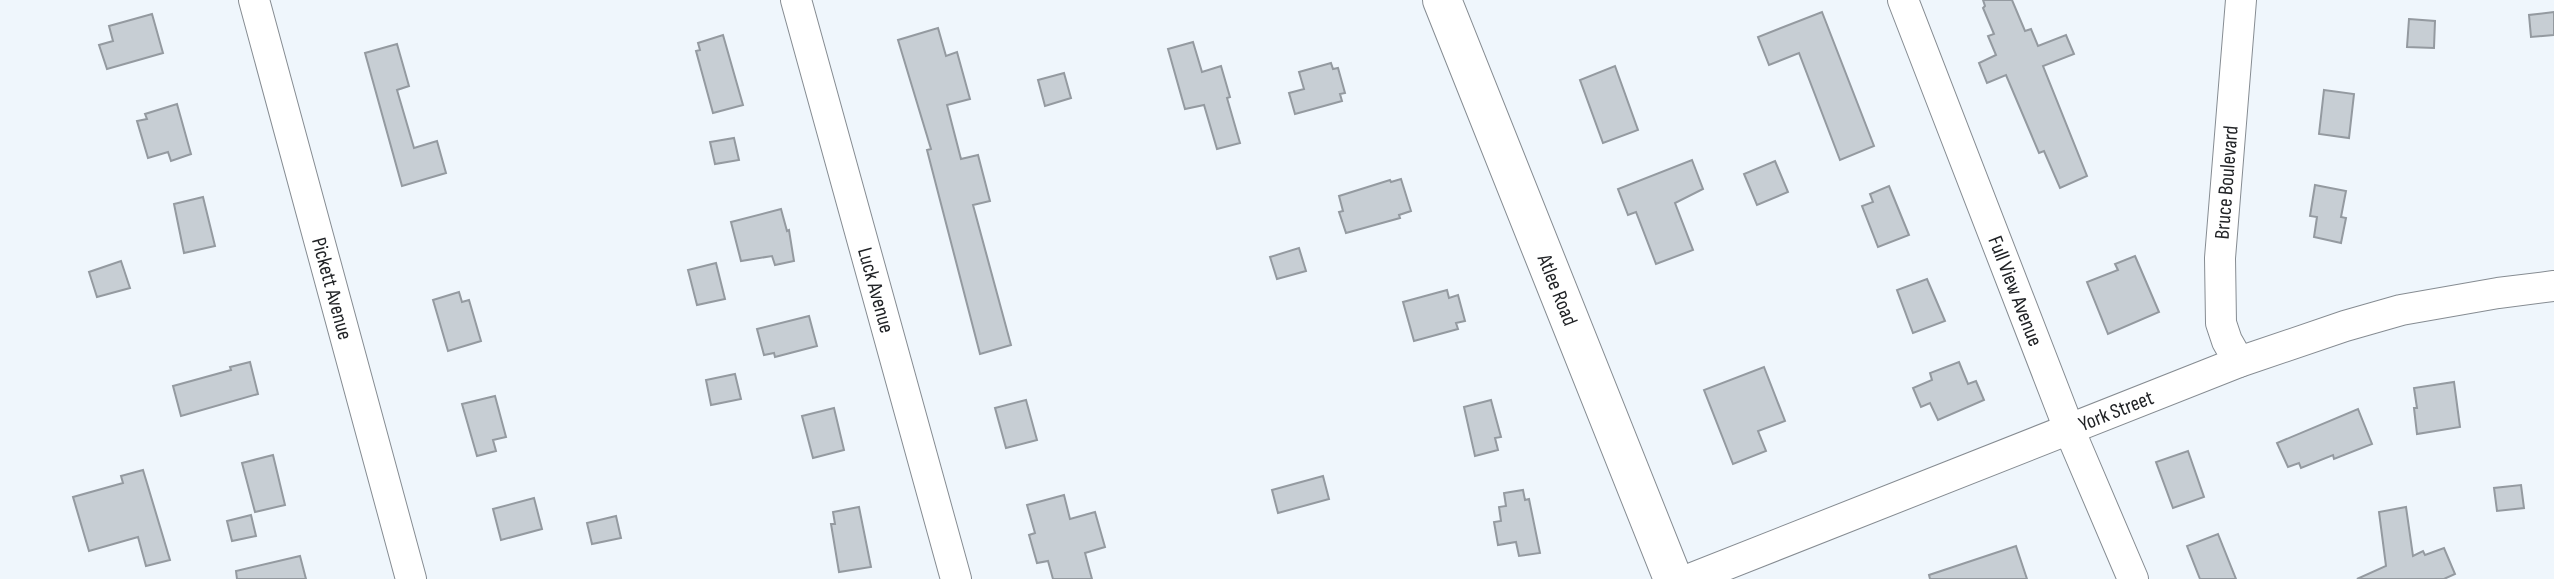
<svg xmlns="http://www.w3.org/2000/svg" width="2554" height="579" viewBox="0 0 2554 579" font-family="'Sofia Sans Condensed',sans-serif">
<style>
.building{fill:#c7ced4;stroke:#949aa0;stroke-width:2}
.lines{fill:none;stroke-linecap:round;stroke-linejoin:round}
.street-casing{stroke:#868c92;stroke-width:32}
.secondary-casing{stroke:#868c92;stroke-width:40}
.street{stroke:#fff;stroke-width:30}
.secondary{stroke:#fff;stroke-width:38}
.labels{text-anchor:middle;stroke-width:5;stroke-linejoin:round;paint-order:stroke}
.street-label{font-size:21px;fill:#212326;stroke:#fff}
</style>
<rect width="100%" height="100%" fill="#eff6fc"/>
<g class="building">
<polygon points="1983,0 2012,0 2025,31 2031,29 2038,46 2066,35 2074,54 2043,66 2087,176 2060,188 2044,151 2039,153 2006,75 1987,83 1979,63 1996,55 1988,36 1994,34 1983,8 1985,6"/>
<polygon points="1822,12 1874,146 1840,160 1799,53 1769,65 1758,37"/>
<polygon points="2554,12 2554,35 2531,37 2529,15"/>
<polygon points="152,14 163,53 107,69 99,45 113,41 109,26"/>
<polygon points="2409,19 2435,21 2434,48 2407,47"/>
<polygon points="938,28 946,56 957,52 970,99 947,105 961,159 978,155 990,201 973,205 1011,345 980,354 927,150 931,149 898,40"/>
<polygon points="723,35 743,105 713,113 696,51 700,50 698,43"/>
<polygon points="1193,42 1202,72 1221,66 1230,97 1227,98 1240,143 1217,149 1204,105 1185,109 1168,49"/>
<polygon points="397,44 409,86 397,90 414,148 437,141 446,173 402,186 365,53"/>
<polygon points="1331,63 1333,69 1338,68 1345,93 1340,94 1342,101 1295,114 1289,93 1304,89 1299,72"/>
<polygon points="1615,66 1638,130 1603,143 1580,80"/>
<polygon points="1064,73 1071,98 1045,106 1038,80"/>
<polygon points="2324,90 2354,94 2349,138 2319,134"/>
<polygon points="177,104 191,154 171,161 168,152 148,158 137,121 147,119 145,114"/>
<polygon points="734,138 739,160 715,164 710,142"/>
<polygon points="1692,160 1703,189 1675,203 1693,250 1656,264 1636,212 1628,215 1618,189"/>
<polygon points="1775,161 1788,192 1757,205 1744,174"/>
<polygon points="1401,179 1411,211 1399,215 1400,218 1346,233 1339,212 1343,211 1339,196 1390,180 1391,182"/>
<polygon points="2315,185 2346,191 2341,217 2346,218 2341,243 2314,237 2317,217 2310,216"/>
<polygon points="1889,186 1909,235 1878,247 1862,206 1873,202 1870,194"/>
<polygon points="203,197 215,246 184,253 174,204"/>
<polygon points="781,209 787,231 789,230 794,261 775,265 772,256 741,261 731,222"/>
<polygon points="1299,248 1306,271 1277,279 1270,257"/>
<polygon points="2135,256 2159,312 2108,334 2087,282 2118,270 2115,264"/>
<polygon points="121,261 130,288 97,297 89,272"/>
<polygon points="716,263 725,299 697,305 688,270"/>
<polygon points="1927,279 1945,321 1913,333 1897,290"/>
<polygon points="1447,290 1449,298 1458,295 1465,321 1456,323 1458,329 1414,341 1403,302"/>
<polygon points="459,292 462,302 469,300 481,341 448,351 433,300"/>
<polygon points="809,316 817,346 775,357 774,353 764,355 757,329"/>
<polygon points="250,362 258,394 181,416 173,386 231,370 230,367"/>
<polygon points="1959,362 1968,384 1976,381 1984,400 1938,420 1930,403 1921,407 1913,388 1932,380 1930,373"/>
<polygon points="1764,367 1785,421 1758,431 1766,451 1733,464 1704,390"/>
<polygon points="735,374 741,399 711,405 706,380"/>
<polygon points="2454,382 2460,427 2417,434 2414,408 2417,408 2414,388"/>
<polygon points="495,396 506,437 493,440 496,451 477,456 462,404"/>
<polygon points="1026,400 1037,440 1006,448 995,408"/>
<polygon points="1491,400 1501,437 1495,438 1498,450 1475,456 1464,407"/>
<polygon points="834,408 844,450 813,458 802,416"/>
<polygon points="2358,409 2372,444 2334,459 2333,455 2301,468 2299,463 2288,467 2277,443"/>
<polygon points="2188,451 2204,497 2173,508 2156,462"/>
<polygon points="273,455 285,505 255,512 242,463"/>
<polygon points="143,470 170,560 146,566 138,537 89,551 73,497 123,483 121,476"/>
<polygon points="1323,476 1329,499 1278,513 1272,490"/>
<polygon points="2521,485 2524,508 2497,511 2494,488"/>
<polygon points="1523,490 1525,500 1529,499 1540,553 1519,556 1516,542 1498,545 1494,522 1501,521 1499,507 1506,506 1504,493"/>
<polygon points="1064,495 1070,519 1095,512 1105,547 1085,553 1092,579 1053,579 1048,561 1037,563 1029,535 1035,533 1027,505"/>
<polygon points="534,498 542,529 501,540 493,509"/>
<polygon points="859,507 871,567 839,572 831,524 835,524 833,512"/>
<polygon points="2406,507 2413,556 2423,551 2425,555 2444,548 2455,574 2444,579 2357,579 2386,566 2379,512"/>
<polygon points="251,515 256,536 232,541 227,521"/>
<polygon points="616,516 621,538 592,544 587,523"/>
<polygon points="2218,534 2236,579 2200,579 2187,546"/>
<polygon points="2016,546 2027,579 1930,579 1929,575"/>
<polygon points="300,556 306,579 237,579 236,571"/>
</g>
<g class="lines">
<defs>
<g id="street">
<path id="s1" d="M254,0l157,579"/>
<path id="s2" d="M796,0l160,579"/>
<path id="s3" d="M1903,0l166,429 64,150"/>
<path id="s4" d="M2239,362l-12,-21 -6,-18 -1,-65 21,-258"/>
<path id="s5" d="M1690,579l549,-217 106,-36 56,-16 97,-17 56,-7"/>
</g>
<g id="secondary">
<path id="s6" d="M1442,0l231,579"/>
</g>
</defs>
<use href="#street" class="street-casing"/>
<use href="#secondary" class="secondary-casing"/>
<use href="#street" class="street"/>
<use href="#secondary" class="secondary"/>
</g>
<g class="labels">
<g class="street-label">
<text dy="7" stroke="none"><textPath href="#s4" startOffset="184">Bruce Boulevard</textPath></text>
<text dy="7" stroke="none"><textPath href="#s2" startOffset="301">Luck Avenue</textPath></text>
<text dy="7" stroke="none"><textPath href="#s6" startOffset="312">Atlee Road</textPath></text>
<text dy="7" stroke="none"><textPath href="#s1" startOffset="299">Pickett Avenue</textPath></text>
<text dy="7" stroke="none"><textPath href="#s3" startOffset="312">Full View Avenue</textPath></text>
<text dy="7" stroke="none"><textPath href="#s5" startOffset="458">York Street</textPath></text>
</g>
</g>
</svg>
